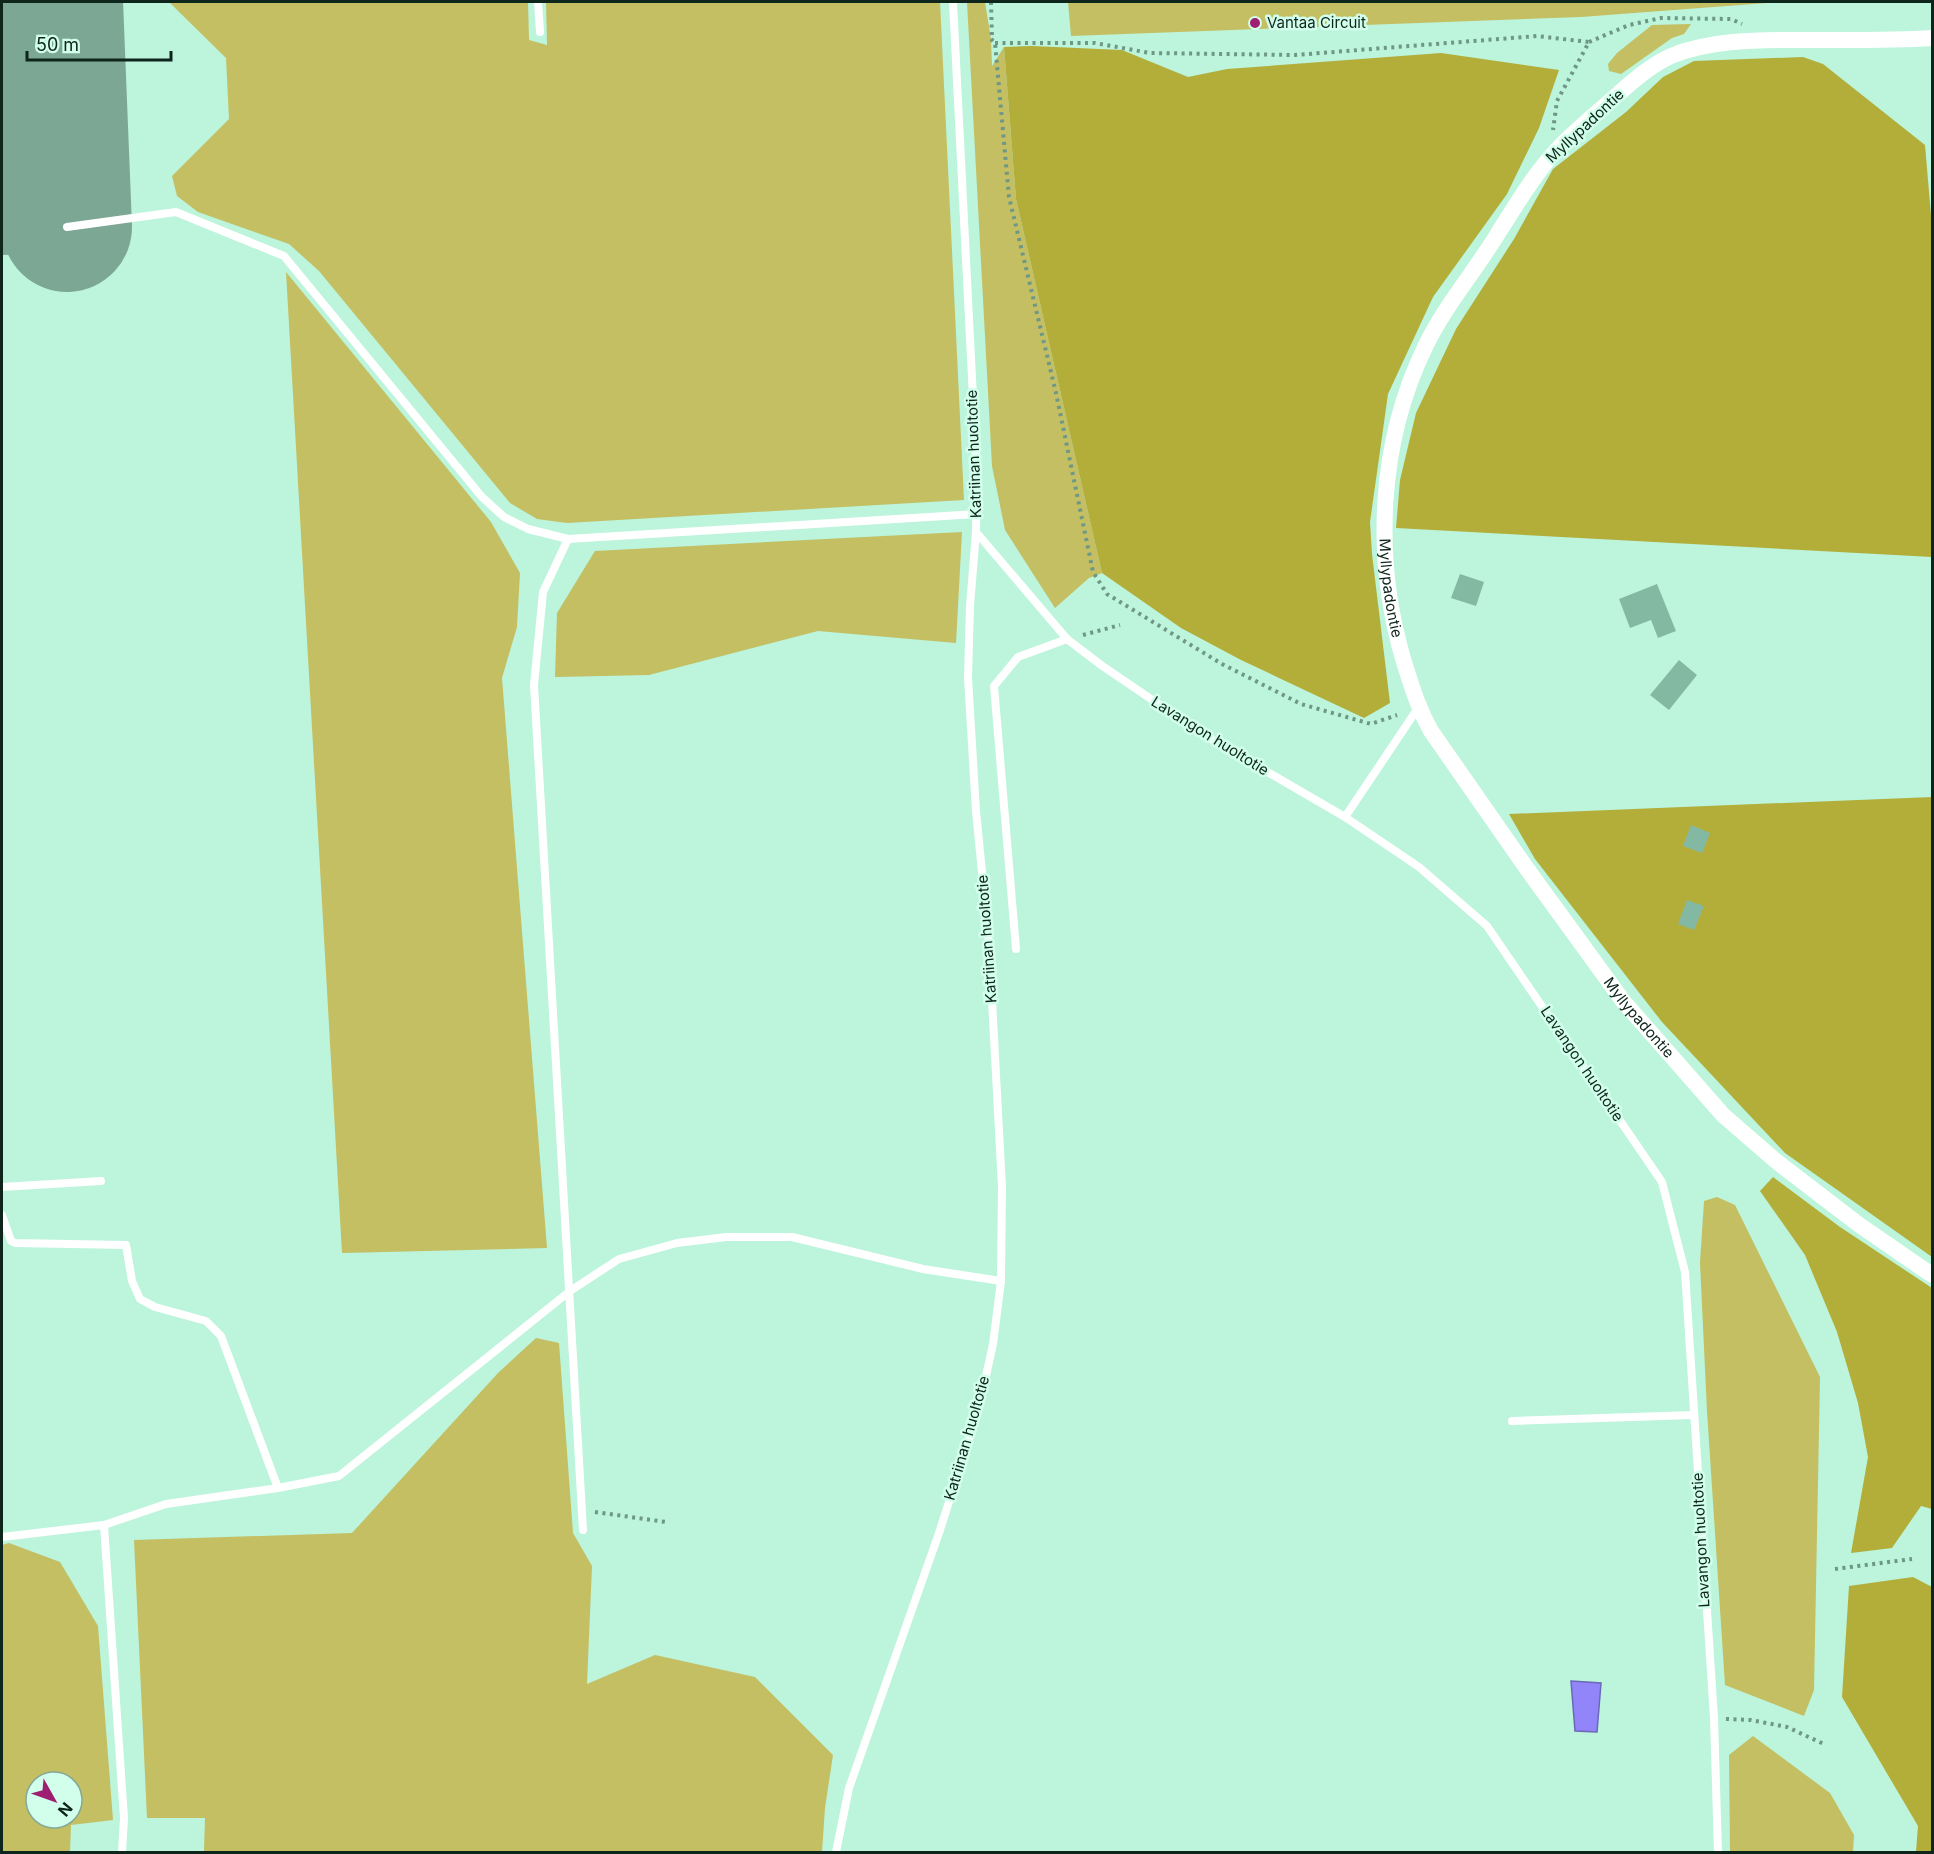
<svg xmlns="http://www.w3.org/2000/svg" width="1934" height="1854" viewBox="0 0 1934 1854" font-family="Inter,sans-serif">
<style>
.green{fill:#c3bf62;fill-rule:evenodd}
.forest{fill:#b3ae3a}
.water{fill:#9284f9;stroke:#6a68b7;stroke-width:1.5}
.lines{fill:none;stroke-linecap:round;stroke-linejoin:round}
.taxiway{stroke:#7ca795;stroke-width:52}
.runway{stroke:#7ca795;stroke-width:130}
.building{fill:#83b9a2}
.path{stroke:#6e9786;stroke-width:4;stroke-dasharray:3 4.5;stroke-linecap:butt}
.service{stroke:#fff;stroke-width:8}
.minor{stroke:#fff;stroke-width:16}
.poi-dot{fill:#9e1e71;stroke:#d2ffeb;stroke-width:2}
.labels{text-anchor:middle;stroke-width:5;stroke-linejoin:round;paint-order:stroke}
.poi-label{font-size:15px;fill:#0e251c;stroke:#d2ffeb;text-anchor:start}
.street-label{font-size:15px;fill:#0e251c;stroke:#d2ffeb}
</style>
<rect width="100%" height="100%" fill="#bcf4dc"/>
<g class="green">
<polygon points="169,2 528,2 529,40 547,45 546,2 940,2 964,500 567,523 537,519 510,503 319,271 289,244 198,212 177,196 172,176 229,119 226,58"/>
<polygon points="967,2 985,2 991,39 992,66 1004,47 1016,199 1102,573 1089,578 1055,608 1005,530 992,466"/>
<polygon points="1068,2 1780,2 1581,17 1071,36"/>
<polygon points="1691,24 1684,34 1672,38 1621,74 1609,71 1608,64 1617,53 1652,25"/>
<polygon points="286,272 491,522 520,573 517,627 502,678 547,1248 342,1253"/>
<polygon points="962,532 956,643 818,631 649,675 555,677 557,613 595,551"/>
<polygon points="1717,1197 1735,1205 1820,1377 1814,1690 1804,1716 1725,1685 1707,1411 1700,1263 1704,1201"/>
<polygon points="536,1338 559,1343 573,1533 592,1566 587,1684 655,1655 755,1677 833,1755 825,1808 822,1852 173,1852 204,1851 205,1818 147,1818 134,1540 352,1533 498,1373"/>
<path d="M9,1543l51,19 38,64 15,194 -42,5 -1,27h-68v-307zM36,1782h36v36h-36z"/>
<polygon points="1753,1736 1830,1793 1854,1835 1853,1852 1730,1852 1729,1755"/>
</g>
<g class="forest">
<polygon points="1032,46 1122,50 1188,77 1227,69 1441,53 1559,70 1539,128 1507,194 1433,297 1388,394 1370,522 1372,554 1390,703 1364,718 1241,660 1181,628 1102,573 1016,199 1004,47"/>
<polygon points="1803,57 1823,64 1925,145 1932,227 1932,557 1396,528 1400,480 1416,413 1456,329 1514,239 1553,169 1626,112 1663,77 1694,61"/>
<polygon points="1932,797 1932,1257 1785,1153 1662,1022 1535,859 1509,814"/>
<polygon points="1773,1177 1840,1227 1932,1288 1932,1509 1921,1506 1892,1548 1851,1553 1868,1457 1858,1403 1837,1332 1805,1255 1760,1191"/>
<polygon points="1913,1577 1932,1587 1932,1852 1916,1852 1918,1826 1842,1697 1849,1586"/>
</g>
<polygon class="water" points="1571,1681 1601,1683 1597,1732 1575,1731"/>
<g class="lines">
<g class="taxiway">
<path d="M2,190c13,-21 26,-42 35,-65 11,-32 16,-66 22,-99"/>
<polyline points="2,229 67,227"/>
</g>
<polyline class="runway" points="58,2 67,227"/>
</g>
<g class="building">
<polygon points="1460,574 1484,582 1476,606 1451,598"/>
<polygon points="1657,584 1676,631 1658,638 1651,620 1630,628 1619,599"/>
<polygon points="1679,660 1697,675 1669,710 1650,695"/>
<polygon points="1691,825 1710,833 1702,853 1683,846"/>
<polygon points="1687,900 1704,906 1694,930 1678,924"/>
</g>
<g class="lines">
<g class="path">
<polyline points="991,2 992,39"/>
<polyline points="991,39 995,43 1009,197 1056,393 1093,572 1107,594 1222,664 1301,704 1371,724 1397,715"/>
<polyline points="1589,42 1629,25 1661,18 1731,19 1742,24"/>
<polyline points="995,43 1095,43 1150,53 1295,55 1537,36 1589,42 1557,101 1553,130"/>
<polyline points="1083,635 1120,625"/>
<polyline points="595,1512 666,1522"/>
<polyline points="1835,1569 1912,1559"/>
<polyline points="1726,1719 1751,1720 1787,1727 1826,1745"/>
</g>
<g class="service">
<polyline points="538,2 540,32"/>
<polyline points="67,227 176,212 284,256 482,497 504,517 528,529 568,539 977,514"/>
<polyline points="976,532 1067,639 1101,665 1204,735 1345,817 1419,867 1487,926 1662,1182 1685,1272 1714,1718 1718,1852"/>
<polyline points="568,539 543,592 534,685 583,1530"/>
<polyline points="1345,817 1418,708"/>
<polyline points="1016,949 994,686 1018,657 1067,639"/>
<polyline points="2,1187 101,1181"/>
<polyline points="2,1215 11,1241 15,1243 126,1245 132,1281 140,1299 155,1307 206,1321 221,1336 278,1488 166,1504 104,1525 2,1537"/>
<polyline points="1512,1421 1694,1415"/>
<polyline points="278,1488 339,1476 570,1291 619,1259 677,1243 726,1237 792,1237 923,1269 1001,1281"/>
<polyline points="104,1525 124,1818 122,1852"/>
<polyline points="836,1852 849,1788 939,1533 979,1408 993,1344 1001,1281 1002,1187 989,944 976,811 968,678 970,606 976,532 977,477 953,2"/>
</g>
<path class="minor" id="s1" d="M1932,38c-45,3 -91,2 -136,2 -40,0 -87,0 -125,16 -20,9 -38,25 -55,40 -21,19 -43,36 -62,57 -21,23 -37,51 -54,77 -23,39 -54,74 -74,115 -48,98 -53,214 -22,317 8,25 14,46 27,69l94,135 98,135 100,114 53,46 82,63 74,51"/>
</g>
<circle class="poi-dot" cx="1255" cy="23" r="6"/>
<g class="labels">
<g class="poi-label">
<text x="1267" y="28">Vantaa Circuit</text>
</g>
<g class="street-label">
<text transform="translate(1585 126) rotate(-43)" y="5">Myllypadontie</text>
<text transform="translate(974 454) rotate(-92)" y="5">Katriinan huoltotie</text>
<text dy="5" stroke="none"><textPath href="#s1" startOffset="896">Myllypadontie</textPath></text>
<text transform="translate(1210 736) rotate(32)" y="5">Lavangon huoltotie</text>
<text transform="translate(987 939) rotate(-94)" y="5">Katriinan huoltotie</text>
<text dy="5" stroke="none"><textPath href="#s1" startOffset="1400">Myllypadontie</textPath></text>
<text transform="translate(1582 1064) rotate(56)" y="5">Lavangon huoltotie</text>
<text transform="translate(967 1438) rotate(-74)" y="5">Katriinan huoltotie</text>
<text transform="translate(1701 1540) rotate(-93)" y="5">Lavangon huoltotie</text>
</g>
</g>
<rect width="1934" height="1854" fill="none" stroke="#0e251c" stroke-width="6"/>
<g transform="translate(54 1800) rotate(130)"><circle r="28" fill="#d2ffeb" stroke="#84a898" stroke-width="1.5"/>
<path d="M0-4.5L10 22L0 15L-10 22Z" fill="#9e1e71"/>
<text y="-9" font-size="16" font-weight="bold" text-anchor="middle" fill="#0e251c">N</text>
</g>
<path d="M27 51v9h144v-9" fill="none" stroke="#0e251c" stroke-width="3"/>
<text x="36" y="51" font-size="18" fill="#0e251c" stroke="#d2ffeb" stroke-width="4.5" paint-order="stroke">50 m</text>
</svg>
